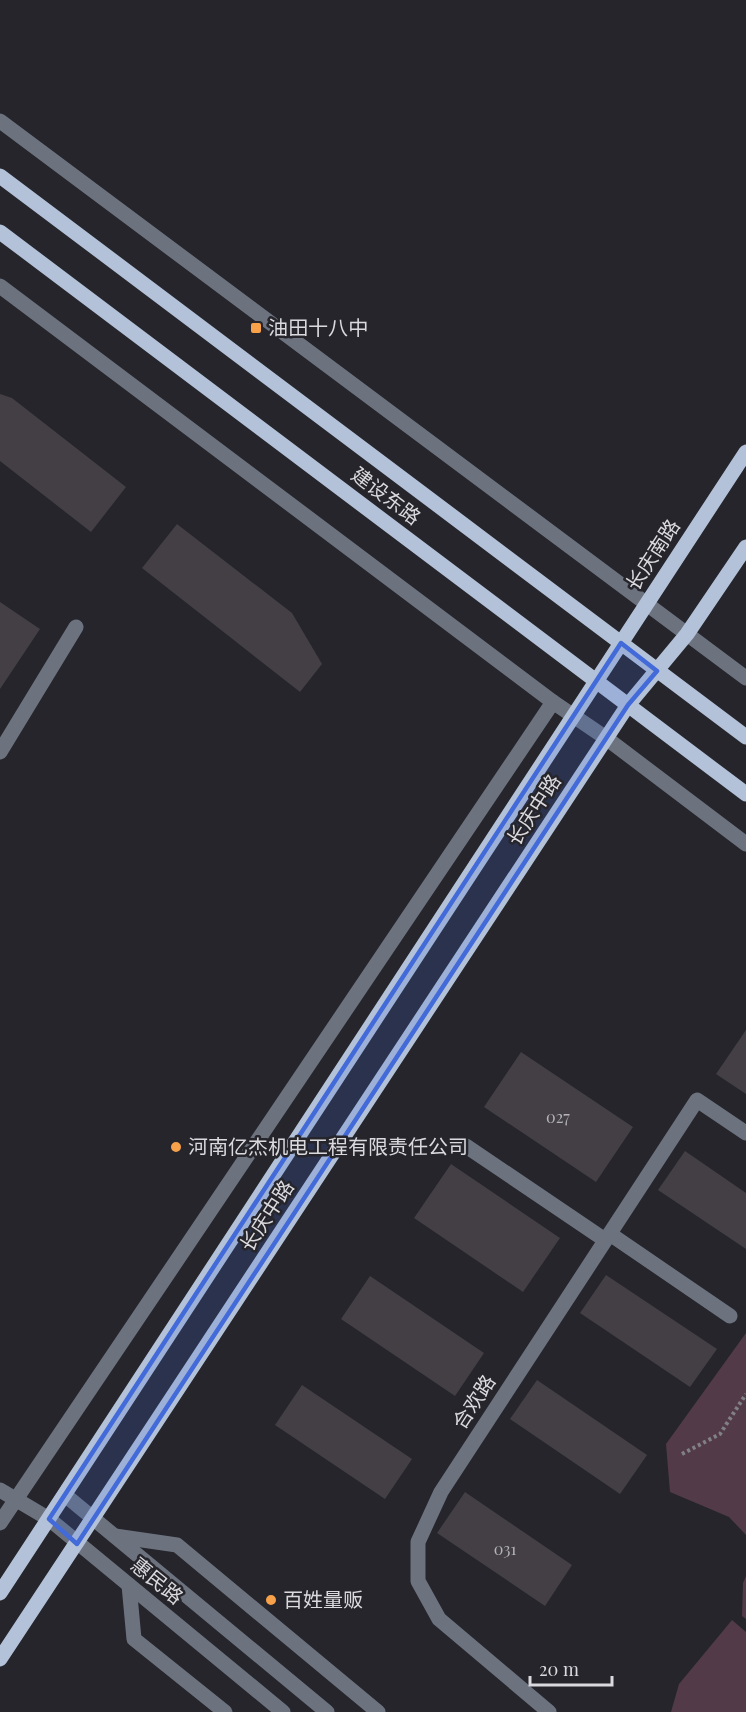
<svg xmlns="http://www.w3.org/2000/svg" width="746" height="1712" viewBox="0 0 746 1712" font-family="'Playfair Display','Noto Sans SC',serif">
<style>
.green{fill:#523a49}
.building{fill:#433f45}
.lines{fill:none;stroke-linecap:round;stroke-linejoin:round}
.path{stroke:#808085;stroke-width:4;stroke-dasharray:3 3;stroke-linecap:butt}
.minor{stroke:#6c737f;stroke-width:15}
.major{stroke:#b3c2d9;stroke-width:15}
.marked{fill:#436ad9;fill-opacity:0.2;stroke:#436ad9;stroke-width:4.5;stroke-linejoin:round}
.poi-dot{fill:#f7a14a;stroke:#25252b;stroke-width:2}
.labels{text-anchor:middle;stroke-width:5;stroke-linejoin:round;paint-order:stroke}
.number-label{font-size:16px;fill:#b4b3b8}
.poi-label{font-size:20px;fill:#dadade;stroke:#25252b;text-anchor:start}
.street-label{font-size:20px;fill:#dadade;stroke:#25252b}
</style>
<rect width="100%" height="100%" fill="#25252b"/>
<g class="green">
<polygon points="746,1333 746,1535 729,1517 670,1492 666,1444"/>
<polygon points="746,1576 746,1619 742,1616 743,1583"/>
<polygon points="732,1620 746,1632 746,1712 671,1712 679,1684"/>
</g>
<g class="building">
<polygon points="0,394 12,398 126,487 91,532 0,461"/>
<polygon points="177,524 292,613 322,664 300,692 142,568"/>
<polygon points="0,602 40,629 0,689"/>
<polygon points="746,1030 746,1094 716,1074"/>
<polygon points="521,1052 633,1127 596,1182 484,1107"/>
<polygon points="685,1151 746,1193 746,1249 658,1190"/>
<polygon points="451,1164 560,1238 523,1292 414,1218"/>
<polygon points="606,1275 717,1349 690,1387 580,1313"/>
<polygon points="370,1276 484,1353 455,1396 341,1319"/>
<polygon points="537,1380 647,1455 620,1494 510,1419"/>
<polygon points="302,1385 412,1459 385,1499 275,1425"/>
<polygon points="465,1492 572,1565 545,1606 437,1533"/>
</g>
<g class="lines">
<polyline class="path" points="682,1454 720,1434 746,1394"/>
<g class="minor">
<polyline points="0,121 746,678"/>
<polyline points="0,286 553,702 606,738 746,844"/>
<polyline points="0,752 76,627"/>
<polyline points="466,1146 605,1240"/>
<polyline points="610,1234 730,1316"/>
<polyline points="0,1490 49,1519 283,1712"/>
<polyline points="65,1495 327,1712"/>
<polyline points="0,1523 553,702"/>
<polyline points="115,1536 177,1545 378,1712"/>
<polyline points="129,1585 134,1639 225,1712"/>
<polyline points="549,1712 439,1619 418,1581 418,1542 441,1492 697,1100 746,1133"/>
</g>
<g class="major">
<polyline points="0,176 746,737"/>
<polyline points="0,232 746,794"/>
<polyline points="0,1593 746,452"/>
<polyline points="0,1659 628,705 687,634 746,547"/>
</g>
</g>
<path class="marked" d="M621,643l36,28 -29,34 -551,839 -28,-25z"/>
<g class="poi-dot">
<rect x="250" y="322" width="12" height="12" rx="3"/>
<circle cx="176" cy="1147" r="6"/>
<circle cx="271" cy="1600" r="6"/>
</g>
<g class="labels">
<g class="number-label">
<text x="558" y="1123">027</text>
<text x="505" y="1555">031</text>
</g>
<g class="poi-label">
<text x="268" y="335">油田十八中</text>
<text x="188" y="1154">河南亿杰机电工程有限责任公司</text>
<text x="283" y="1607">百姓量贩</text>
</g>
<g class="street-label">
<text transform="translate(386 496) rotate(37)" y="7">建设东路</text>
<text transform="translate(653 555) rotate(-57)" y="7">长庆南路</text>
<text transform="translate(534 810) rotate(-57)" y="7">长庆中路</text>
<text transform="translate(267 1216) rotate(-57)" y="7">长庆中路</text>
<text transform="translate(474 1402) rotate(-57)" y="7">合欢路</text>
<text transform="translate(157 1581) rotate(39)" y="7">惠民路</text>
</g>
</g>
<path d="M530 1676v9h82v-9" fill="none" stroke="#dadade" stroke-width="3"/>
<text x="539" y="1676" font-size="18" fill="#dadade" stroke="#25252b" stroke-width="4.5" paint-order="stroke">20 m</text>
</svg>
